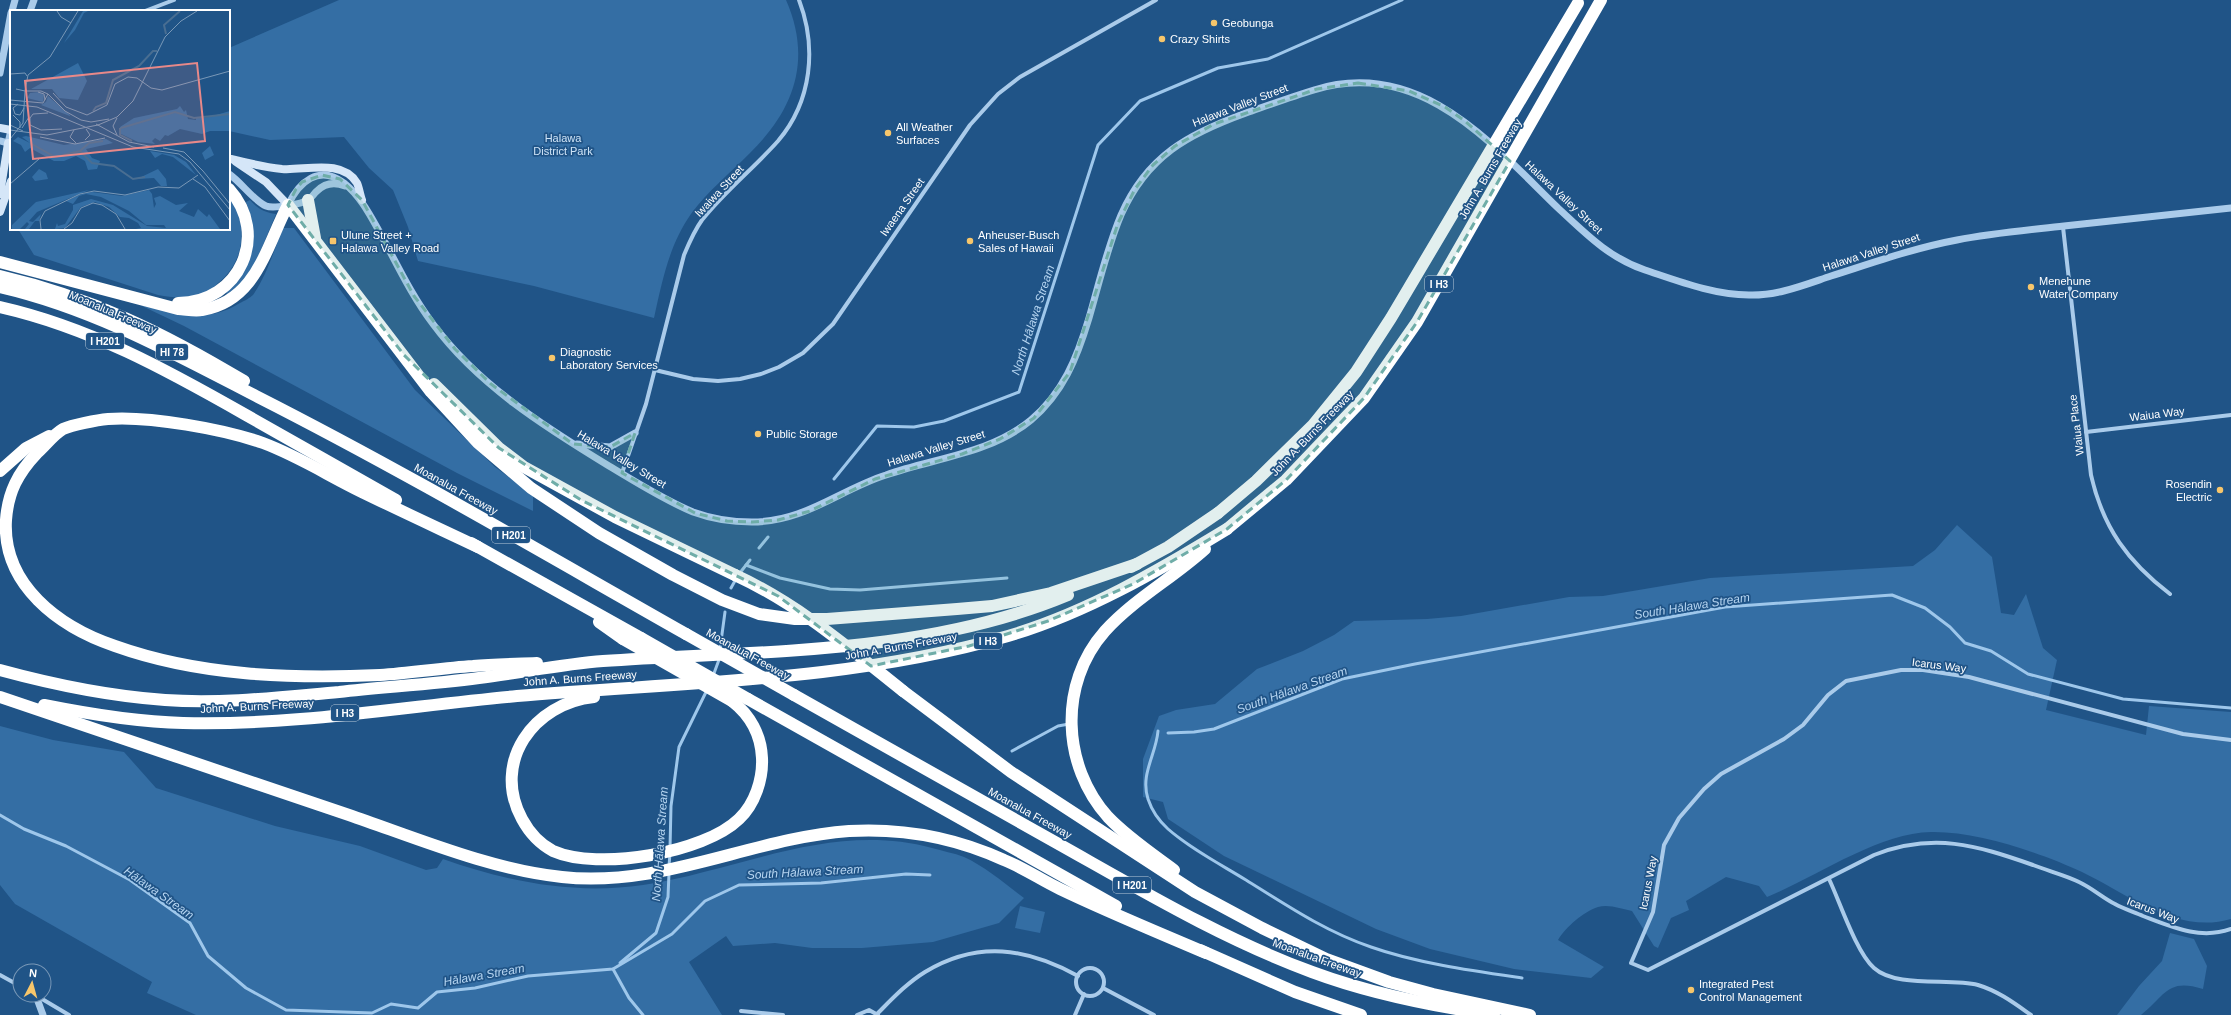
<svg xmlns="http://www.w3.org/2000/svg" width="2231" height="1015" viewBox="0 0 2231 1015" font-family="Arial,sans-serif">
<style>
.green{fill:#346ea4}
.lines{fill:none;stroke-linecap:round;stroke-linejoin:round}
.stream{stroke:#9ec7eb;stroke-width:3}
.minor{stroke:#aacbea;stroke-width:4}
.tertiary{stroke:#aacbea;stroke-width:7}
.secondary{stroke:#d5e6f8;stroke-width:8}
.motorway{stroke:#fff;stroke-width:12}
.motorway-bridge{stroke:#fff;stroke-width:12}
.marked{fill:#6fada8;fill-opacity:0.2;stroke:#6fada8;stroke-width:3;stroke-dasharray:8 5;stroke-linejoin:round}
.poi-dot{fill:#f7c66b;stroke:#205487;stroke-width:1.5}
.labels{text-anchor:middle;stroke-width:3.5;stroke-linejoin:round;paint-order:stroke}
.shield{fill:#205487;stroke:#bcccdb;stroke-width:1}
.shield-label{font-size:10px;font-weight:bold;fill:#fff}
.poi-label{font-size:11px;fill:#fff;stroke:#205487;text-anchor:start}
.street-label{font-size:11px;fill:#fff;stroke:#205487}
.park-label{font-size:11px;fill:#cfe4f7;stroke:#205487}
.water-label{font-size:12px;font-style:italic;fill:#b6d5f1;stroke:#205487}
.inset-river{fill:none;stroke:#496e92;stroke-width:2}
.inset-road{fill:none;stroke:#7998b7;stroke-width:1}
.view{fill:#e88989;fill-opacity:0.15;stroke:#e88989;stroke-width:2}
.inset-edge{fill:none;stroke:#fff;stroke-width:2}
</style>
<rect width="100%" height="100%" fill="#205487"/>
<g class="green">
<path d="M339,0h447c26,59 9,109 -36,153 -20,20 -42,38 -59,61 -22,31 -29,68 -37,104l-120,-32 -116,-25 -10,-34 -15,-37 -24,-22 -25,-31 -74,3 -41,-9v-83z"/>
<path d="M229,196c20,28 16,66 -11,87 -3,3 -7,8 -11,10 -16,6 -33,5 -49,2l-124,-40 -16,-26h211z"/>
<path d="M250,200c8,9 14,12 26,14l-26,62 -22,20 -2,-4c28,-25 34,-55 20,-90z"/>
<path d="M283,228h11l121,162 80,77 38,28v16l-76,-38 -273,-147 -44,-21c35,8 67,19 100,-2 4,-2 10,-5 13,-8 14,-20 21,-45 30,-67z"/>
<path d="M1957,525l35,32 9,56 13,2 12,-21 17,54 14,12 -11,50 100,25 3,-29 82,6v207c-54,16 -103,-25 -149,-47 -41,-19 -105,-41 -151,-40 -53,1 -115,45 -164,65l-8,-11 -33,-9 -40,24 3,9 -18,8 -13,30 -4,-2 -22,-35c-10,-2 -23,-7 -34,-4 -15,5 -32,20 -40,33l46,27 -13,11 -77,-9 -84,-20 -54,-20 -152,-73 -56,-37 -5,-17 -20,-5v-38l16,-43 17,-6 39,-6 42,-35 46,-18 31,-16 20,-14 73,-2 34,-3 108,-19 34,-1 107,-18 203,-12 22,-16z"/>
<path d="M0,726l53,14 71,12 32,36 119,38 85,20 66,24 11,-2 6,-9c65,23 131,36 200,26 97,-15 189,-64 289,-37 10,3 22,5 32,9 22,10 41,27 60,41l-25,25 -66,19 -71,6h-50l-37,-5 -42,3 -7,-10 -37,26 33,53h-526l-49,-22 5,-11 -137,-78 -15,-19z"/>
<polygon points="1020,906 1045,912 1040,933 1015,928"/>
<path d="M2170,933l24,6 13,27 -4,23c-36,-11 -37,6 -62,26h-24l22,-29 23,-25z"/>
</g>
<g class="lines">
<g class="stream">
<polyline points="834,479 877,426 914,427 944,421 1019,392 1098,145 1140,101 1218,68 1268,59 1402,0"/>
<polyline points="759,548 768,537"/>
<polyline points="746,565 780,578 830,589 860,590 1007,578"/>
<polyline points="739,574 750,560"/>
<polyline points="731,588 736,579"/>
<polyline points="720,649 725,612"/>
<polyline points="713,676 720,657"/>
<path d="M1158,731c-2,24 -18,43 -10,68 4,12 10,21 20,30 23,20 52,35 78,51 40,25 80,52 125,67 45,16 103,24 151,31"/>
<polyline points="1168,733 1194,732 1214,729 1342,679 1415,664 1725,607 1892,595 1925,608 1950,627 1965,643 1991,651 2028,674 2123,699 2231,708"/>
<polyline points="1012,751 1058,726 1069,724"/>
<polyline points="0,815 24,829 66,846 130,880 190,923 208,956 246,988 286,1010 372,1013 391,1004 418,1008 437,992 475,988 528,976 613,969 672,934 705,901 739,885 821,883 906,874 930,875"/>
<polyline points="670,848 671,806 679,747 707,690"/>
<polyline points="669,866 670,853"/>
<polyline points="620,963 656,933 668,897 669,873"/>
<polyline points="613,969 629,998 643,1015"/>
</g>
<g class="minor">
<polyline points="145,11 174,0"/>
<path d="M2063,227l28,248c12,53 37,87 79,119"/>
<polyline points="655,370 693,379 718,381 740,379 761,374 779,367 803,353 833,324 970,125 998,94 1020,77 1156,0"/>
<polyline points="2086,432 2231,415"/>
<path d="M622,473l24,-69 38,-149c5,-12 10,-24 18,-35 23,-29 52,-52 76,-79 34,-40 39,-94 21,-141"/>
<path d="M2231,740l-48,-6 -214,-57 -46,-7h-22l-55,11 -18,14 -25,30 -19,14 -63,35 -17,15 -25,29 -15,27 -11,67 -22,51 17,7 226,-115c59,-23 102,-10 159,10 15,6 32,10 46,17 13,6 24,16 36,22 9,5 19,8 28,12 29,11 57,24 88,13"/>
<path d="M1829,879c11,23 27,73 45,89 22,20 75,10 104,17 20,6 36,18 53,30"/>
<circle cx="1090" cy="982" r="14"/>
<polyline points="0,975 20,986"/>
<polyline points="1103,988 1154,1015"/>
<polyline points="37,996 69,1015"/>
<polyline points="741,1011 783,1015"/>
<path d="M877,1014c15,-15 30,-31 48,-42 53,-32 102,-24 153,4"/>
<polyline points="857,1015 869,1010 878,1015"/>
<polyline points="1075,1015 1084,994"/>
</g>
<g class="tertiary">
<polyline points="12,11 15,0"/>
<polyline points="30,11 34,0"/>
<polyline points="0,73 11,13"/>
<polyline points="0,141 8,143 11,130"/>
<path d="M229,174c12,8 25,27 37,32 7,3 36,-2 42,-6 4,-2 6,-7 9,-9 8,-8 18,-9 28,-5"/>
<path d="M288,205c11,-23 31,-41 56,-22 16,13 25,30 35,48 17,31 32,64 54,93 45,61 112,103 176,142 27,16 55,34 84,46 19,7 39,10 59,10 53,0 87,-32 134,-47 48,-17 104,-21 145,-55 32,-27 46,-62 58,-102 10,-34 18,-70 32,-103 26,-59 67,-81 125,-102 23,-8 45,-16 68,-23 105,-33 177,53 244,118 27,25 51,50 87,62 33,11 69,25 104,25 28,1 55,-10 82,-19 41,-13 83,-28 126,-36 36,-7 72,-10 107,-14 56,-6 111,-12 167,-18"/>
<polyline points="577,444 610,447 635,433"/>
<polyline points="36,996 43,1015"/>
</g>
<g class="secondary">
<polyline points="0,128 11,130"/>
<path d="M231,159c16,4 34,8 51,10 22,2 60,-11 75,14 2,4 3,12 5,17"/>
<polyline points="236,162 266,182 288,205"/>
<polyline points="0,194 8,143 11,143"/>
<polyline points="0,212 11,181"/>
</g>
<g class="motorway">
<polyline points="308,200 315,238"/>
<path d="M0,262l178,47c7,0 17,3 24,1 55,-9 64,-64 86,-105l143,187 47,51 53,45 68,45 74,42 49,25 37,14 36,5h32l130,-10 35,-3 59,-13 86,-29"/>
<path d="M0,276c91,21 164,57 244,105"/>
<path d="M0,287c92,21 173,66 256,109 146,74 287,157 430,238"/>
<path d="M178,303c62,0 92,-69 51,-114"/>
<path d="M0,307c89,20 167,63 246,108 50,28 100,57 150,85"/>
<polyline points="434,384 499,448 524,467 615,517 735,575"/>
<polyline points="0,471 26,448 49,436"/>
<polyline points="471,543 641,638"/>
<path d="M478,547c-38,-18 -77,-36 -116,-55 -33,-16 -64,-36 -99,-49 -40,-14 -113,-27 -155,-24 -11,1 -36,6 -45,10 -9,5 -18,17 -26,24 -19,20 -29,39 -31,67 -4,65 53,107 109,126 84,30 177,33 265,29 31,-2 62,-7 93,-9 21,-2 43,-2 64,-3"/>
<polyline points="1131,567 1168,547 1218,513"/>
<polyline points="599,622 623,639"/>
<path d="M0,670c55,15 109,26 165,30 58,4 116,-3 174,-8 46,-5 94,-8 140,-14 41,-5 83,-14 124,-17 155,-11 319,-5 465,-66"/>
<polyline points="903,691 1011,772 1195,892 1262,928 1326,959 1389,982 1433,994 1530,1015"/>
<path d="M794,695c87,49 174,98 261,147 84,47 167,97 257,130 59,22 120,34 182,43"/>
<path d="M0,697c116,39 233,79 349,118 67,23 143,55 213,62 100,11 190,-39 287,-46 53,-3 107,7 155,29 20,8 37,20 56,29 48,23 97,43 146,64"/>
<path d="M594,697c-60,6 -103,65 -72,122 7,13 18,25 31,32 45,20 151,2 186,-32 16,-15 24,-40 23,-61 -1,-23 -12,-43 -30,-57"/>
<polyline points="748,699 1116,906"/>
<path d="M44,705c45,9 92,17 139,18 111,3 224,-17 334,-27 164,-14 332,-14 491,-60 78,-23 150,-65 219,-107"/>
<path d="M1174,870c-23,-17 -47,-33 -66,-53 -46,-51 -50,-133 -3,-186 29,-32 68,-53 100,-82"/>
<polyline points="1200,950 1295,992 1361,1015"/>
</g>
<g class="motorway-bridge">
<polyline points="1218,513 1256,481 1313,425 1356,372 1391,318 1578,3"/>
<polyline points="1227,529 1286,480 1364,398 1417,322 1601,0"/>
<path d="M735,575c63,29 114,73 168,116"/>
<polyline points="686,634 794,695"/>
<polyline points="641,638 748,699"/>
<polyline points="623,639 732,701"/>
</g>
</g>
<path class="marked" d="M1358,83l51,8 36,16 20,14 45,40 -93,161 -53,76 -78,82 -59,49 -94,55 -85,37 -79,25 -98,20 -93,-70 -197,-96 -82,-52 -95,-93 -116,-150 8,-16 6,-7 20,-7 18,4 22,21 52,96 41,53 36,35 82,60 37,3 25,-14 -13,40 73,40 32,8 25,1 26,-2 32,-9 65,-32 87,-25 38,-15 34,-21 36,-46 48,-149 17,-34 18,-24 22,-19 39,-22 103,-35z"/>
<g class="poi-dot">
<circle cx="1214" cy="23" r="4"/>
<circle cx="1162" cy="39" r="4"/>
<circle cx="888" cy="133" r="4"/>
<rect x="329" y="237" width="8" height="8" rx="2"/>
<circle cx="970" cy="241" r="4"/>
<circle cx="2031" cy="287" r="4"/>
<circle cx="552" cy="358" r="4"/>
<circle cx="758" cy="434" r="4"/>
<circle cx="2220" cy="490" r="4"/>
<circle cx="1691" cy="990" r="4"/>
</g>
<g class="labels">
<g class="shield">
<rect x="1425" y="276" width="28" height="16" rx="3"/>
<rect x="86" y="333" width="38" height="16" rx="3"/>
<rect x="156" y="344" width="32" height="16" rx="3"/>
<rect x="492" y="527" width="38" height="16" rx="3"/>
<rect x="974" y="633" width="28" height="16" rx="3"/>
<rect x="331" y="705" width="28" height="16" rx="3"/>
<rect x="1113" y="877" width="38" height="16" rx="3"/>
</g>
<g class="shield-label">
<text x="1439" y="288">I H3</text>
<text x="105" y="345">I H201</text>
<text x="172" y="356">HI 78</text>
<text x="511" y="539">I H201</text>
<text x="988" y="645">I H3</text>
<text x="345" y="717">I H3</text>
<text x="1132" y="889">I H201</text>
</g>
<g class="poi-label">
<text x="1222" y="27">Geobunga</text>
<text x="1170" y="43">Crazy Shirts</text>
<text x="896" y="131">All Weather<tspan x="896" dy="13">Surfaces</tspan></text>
<text x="341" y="239">Ulune Street +<tspan x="341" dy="13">Halawa Valley Road</tspan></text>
<text x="978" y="239">Anheuser-Busch<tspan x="978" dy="13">Sales of Hawaii</tspan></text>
<text x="2039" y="285">Menehune<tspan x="2039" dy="13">Water Company</tspan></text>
<text x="560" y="356">Diagnostic<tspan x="560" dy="13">Laboratory Services</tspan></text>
<text x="766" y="438">Public Storage</text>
<text x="2212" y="488" text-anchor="end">Rosendin<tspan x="2212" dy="13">Electric</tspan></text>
<text x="1699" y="988">Integrated Pest<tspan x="1699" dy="13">Control Management</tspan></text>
</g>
<g class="street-label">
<text transform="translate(1240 105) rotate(-21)" y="4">Halawa Valley Street</text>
<text transform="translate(1490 169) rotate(-60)" y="4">John A. Burns Freeway</text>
<text transform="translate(719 191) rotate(-47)" y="4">Iwaiwa Street</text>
<text transform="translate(1564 197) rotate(43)" y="4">Halawa Valley Street</text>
<text transform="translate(902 207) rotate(-55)" y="4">Iwaena Street</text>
<text transform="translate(1871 252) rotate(-18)" y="4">Halawa Valley Street</text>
<text transform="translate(113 312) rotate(23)" y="4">Moanalua Freeway</text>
<text transform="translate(2157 414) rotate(-7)" y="4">Waiua Way</text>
<text transform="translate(2076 425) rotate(-97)" y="4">Waiua Place</text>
<text transform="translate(1312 433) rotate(-46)" y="4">John A. Burns Freeway</text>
<text transform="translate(936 448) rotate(-17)" y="4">Halawa Valley Street</text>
<text transform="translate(622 459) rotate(31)" y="4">Halawa Valley Street</text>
<text transform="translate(456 489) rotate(29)" y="4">Moanalua Freeway</text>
<text transform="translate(901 646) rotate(-10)" y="4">John A. Burns Freeway</text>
<text transform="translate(748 654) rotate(29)" y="4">Moanalua Freeway</text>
<text transform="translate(1939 665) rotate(7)" y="4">Icarus Way</text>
<text transform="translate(580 678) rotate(-4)" y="4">John A. Burns Freeway</text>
<text transform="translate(257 706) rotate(-3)" y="4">John A. Burns Freeway</text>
<text transform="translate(1030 813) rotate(29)" y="4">Moanalua Freeway</text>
<text transform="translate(1648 883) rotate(-79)" y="4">Icarus Way</text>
<text transform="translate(2153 910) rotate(21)" y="4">Icarus Way</text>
<text transform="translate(1317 958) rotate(20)" y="4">Moanalua Freeway</text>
</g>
<g class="park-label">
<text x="563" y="142">Halawa<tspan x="563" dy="13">District Park</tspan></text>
</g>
<g class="water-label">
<text transform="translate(1033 320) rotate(-72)" y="4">North Hālawa Stream</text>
<text transform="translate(1692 606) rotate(-9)" y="4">South Hālawa Stream</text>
<text transform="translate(1292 690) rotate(-20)" y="4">South Hālawa Stream</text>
<text transform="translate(660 844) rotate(-86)" y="4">North Hālawa Stream</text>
<text transform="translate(805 872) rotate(-3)" y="4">South Hālawa Stream</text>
<text transform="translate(159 893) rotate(35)" y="4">Hālawa Stream</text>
<text transform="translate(484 975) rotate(-10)" y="4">Hālawa Stream</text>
</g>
</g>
<g transform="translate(10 10)">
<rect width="220" height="220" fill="#205487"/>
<path d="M73,1h5l-4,2 -9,17 -11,13zM68,53l9,18 -9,19 -19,-2 -7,-9h-21zM29,82l5,3 -1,7 -16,-4 3,-5zM38,86l22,19v1l-29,-11 5,-3zM170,96l4,6 2,-2 2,9 8,1v-2l13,-1 21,-6v20h-20l-8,3 -22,-5 -12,7 -3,-1 -5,6 -5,-3 -3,3 3,3 -17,-2 -19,-9 1,-6 14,-9 43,-9zM16,126l38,9 42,-6 7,4 -27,6 6,9 8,3 -3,8 -9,1 -3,-9 -9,-5 -12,5h-10l-24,-13 -5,4 -4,-7 -8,-4 5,-4 12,6 -8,-6zM200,136l4,9 -9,5 -3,-7zM140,141l24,4 12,7 10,13 -23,-18 -11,-3 -7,4zM29,159l7,4 2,6 -13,2 -3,-4zM148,159l8,10 1,7h-6l-7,-8 -17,1zM79,180l-52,22 -8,9 4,1 8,-8 -2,7h-4l-6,8h-4l4,-5 -2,-2 -7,7h-8v-4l24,-23zM139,180l3,4 2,14 2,-4 -2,-6 6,-2 16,9 12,-2 -9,8 15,6 4,-8 9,8 2,-3 11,15h-84l5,-1 -3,-5 -9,-5 -9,-1 -11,-10 -14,-5 -14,5 -16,21 -10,1 2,-6 1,3 7,-2 8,-14v-5l18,-6 22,6 34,21 19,2 -2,-3h-18l-17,-14 -28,-14 -15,-3 -7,2 -6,8 -7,-3 13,-6 13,-3 30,4z" fill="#346ea4"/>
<path class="inset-river" d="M156,24l-2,-9 16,-14M83,101l3,-4 10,-4 7,-23 26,-14 14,-15h4M110,118v7l12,6M111,118l54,-16 19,6 36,-4M20,133l25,14 25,-6 9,-8 14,-2M70,141l12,12 22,3 19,13 12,-2"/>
<path class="inset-road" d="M47,1l4,6 10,6M0,64l15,-1 2,3M6,79l9,2 3,-16 22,-18 28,-46M28,82l6,2 1,6M43,83l13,14 21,8 20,-10 8,-21 13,-7 9,1 14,10 11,2 68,-19M0,90l33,3 5,-9 17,17 16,9 10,2 18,-3M0,94l27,3 96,40 46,7 11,8 40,48M8,94l-5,4 2,6 5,1 4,-7M38,103l-15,1 -3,4v7l11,5 21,-1M3,105l7,7v6M86,114l33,18 25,5M0,115l13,6M12,118l7,-11M0,120l37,5 51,-10 19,-8 16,-16 32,-64 16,-16 16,-10M64,120l-4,7 6,6M107,125l-4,-9 4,-8M30,127l35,7 30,-6M0,129l13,-16 2,-32h16l7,3M75,130l5,-5 -4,-6M153,138l21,4 19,19M193,161l27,33M183,169l12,8 25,34M0,174l29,-25M31,219l-1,-9 5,-9 35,-17 14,-3 31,4 33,-8 21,1 19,-13M54,219l8,-6 9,-15 12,-5 9,2 14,9 9,15"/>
<path class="view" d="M187,53l8,78 -172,18 -8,-78z"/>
<rect width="220" height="220" class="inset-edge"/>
</g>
<g transform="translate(32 983) rotate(6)"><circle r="19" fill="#205487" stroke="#7998b7"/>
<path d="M0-3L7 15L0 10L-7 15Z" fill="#f7c66b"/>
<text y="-6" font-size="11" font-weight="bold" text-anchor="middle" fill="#ffffff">N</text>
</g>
</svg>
